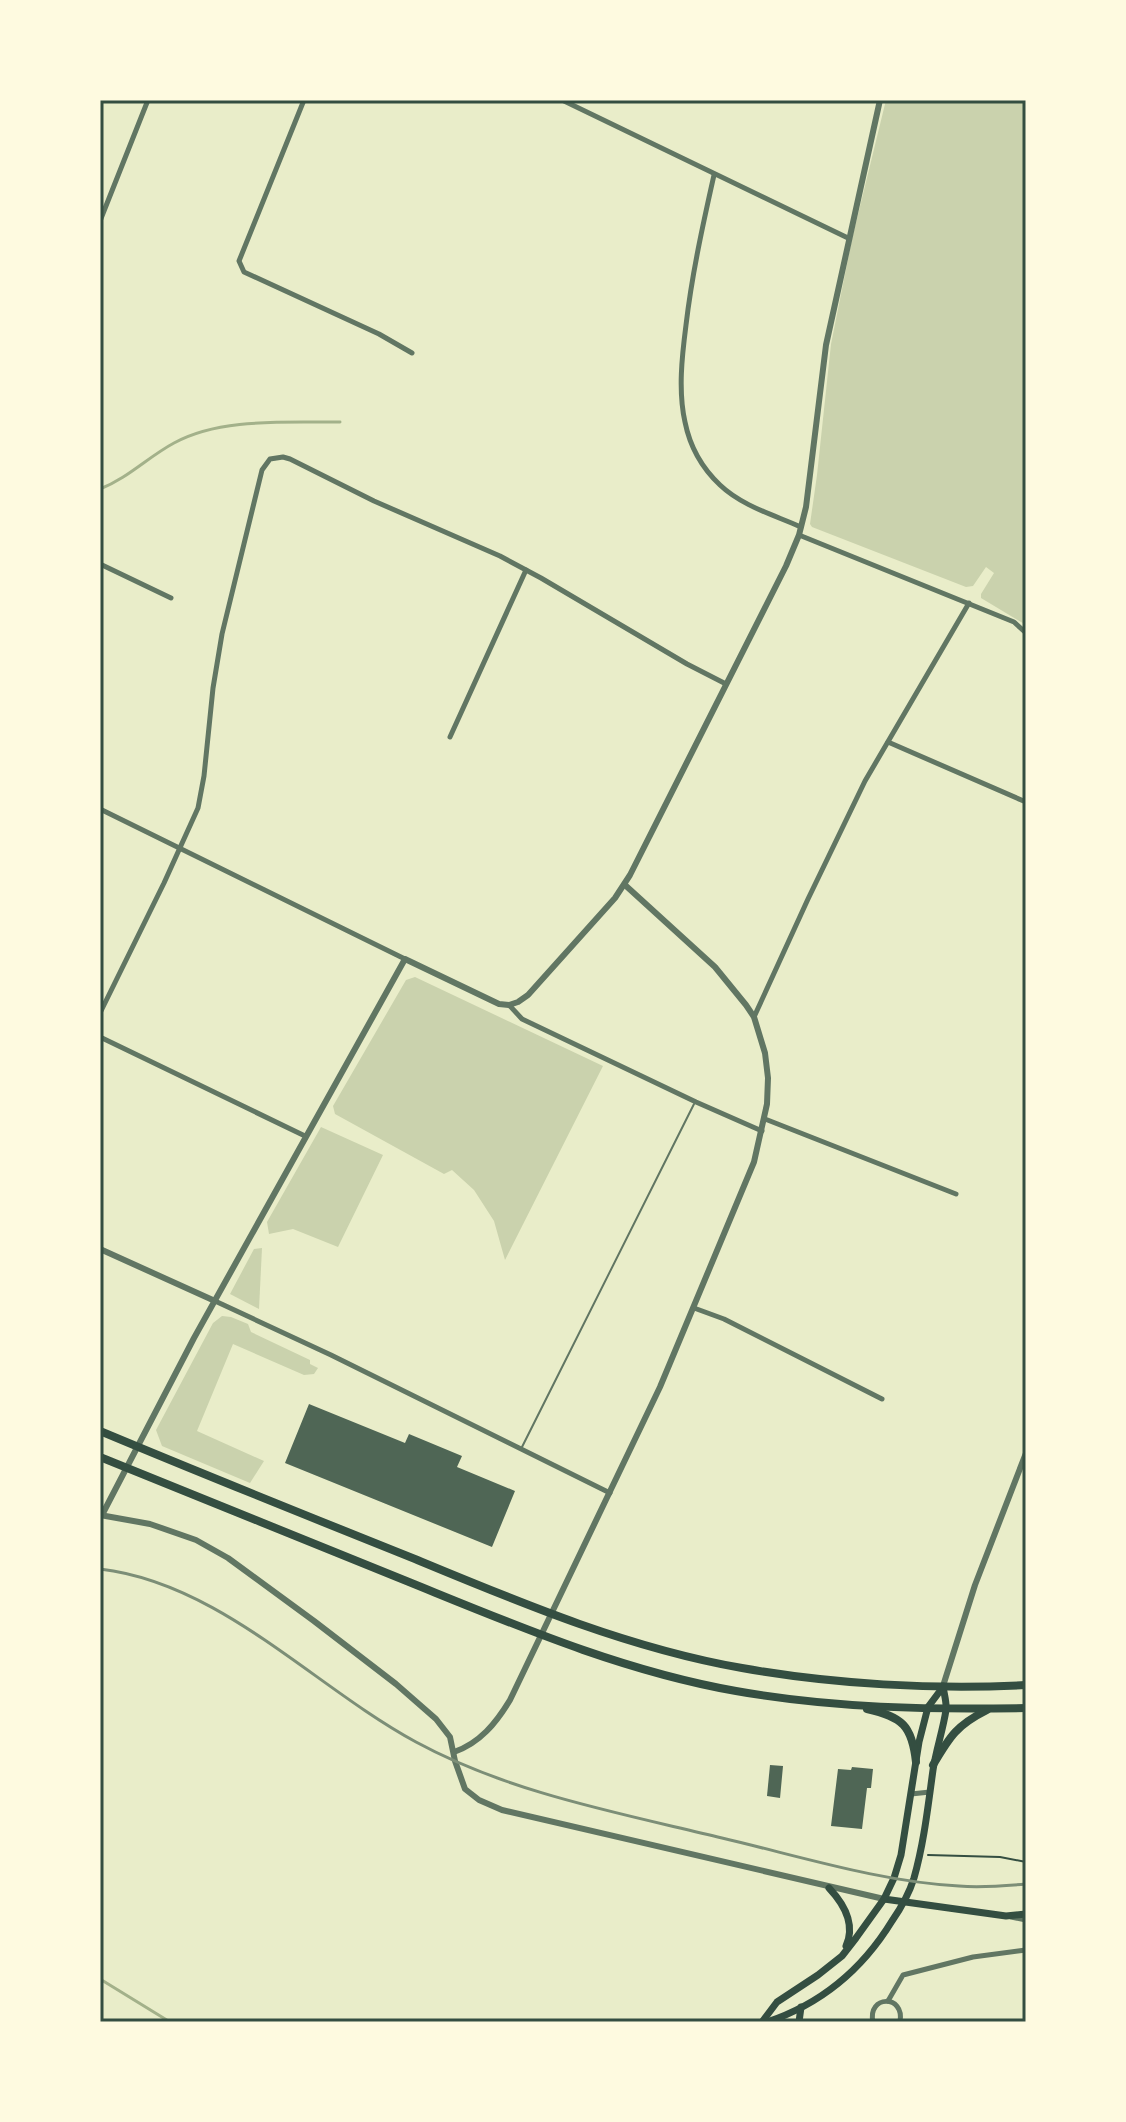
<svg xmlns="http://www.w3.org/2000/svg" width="1126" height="2122" viewBox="0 0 1126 2122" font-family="'Golos Text',sans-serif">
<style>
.green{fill:#cad2ad}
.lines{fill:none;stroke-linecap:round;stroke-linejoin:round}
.stream{stroke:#a3b18a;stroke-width:3}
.building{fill:#4f6655}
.path{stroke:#344e41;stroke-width:2}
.service{stroke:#617663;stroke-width:2}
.minor{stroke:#617663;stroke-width:5}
.tertiary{stroke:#617663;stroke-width:6}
.secondary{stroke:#344e41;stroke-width:7}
.trunk{stroke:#344e41;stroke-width:8}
.rail{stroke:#7c8e77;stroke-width:3}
.neatline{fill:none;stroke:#344e41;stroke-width:3}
</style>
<rect width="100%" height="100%" fill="#e9edc9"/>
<g class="green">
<polygon points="886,100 1026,100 1026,625 981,598 981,594 994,573 986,567 973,586 966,587 812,527 810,524 817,475 831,344 852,239"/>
<polygon points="415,977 603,1066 505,1260 494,1221 474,1190 452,1170 444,1174 335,1114 333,1106 406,980"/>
<polygon points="321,1127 383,1155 338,1247 293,1229 269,1234 267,1222"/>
<polygon points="262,1248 259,1309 230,1294 254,1249"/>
<polygon points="222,1316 231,1317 248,1324 251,1332 310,1360 310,1364 318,1368 314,1374 304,1375 233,1344 197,1431 264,1461 250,1483 162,1446 156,1430 213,1323"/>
</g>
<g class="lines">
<g class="stream">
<path d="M100,489c28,-11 48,-32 74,-46 47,-26 114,-20 166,-21"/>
<polyline points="100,1979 170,2022"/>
</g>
</g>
<g class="building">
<polygon points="309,1404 405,1443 409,1434 462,1456 457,1467 515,1491 492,1547 285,1463"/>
<polygon points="770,1765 783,1766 780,1798 767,1796"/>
<polygon points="852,1767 873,1769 871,1788 867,1788 862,1829 831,1826 838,1769 851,1770"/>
</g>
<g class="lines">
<polyline class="path" points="928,1855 1000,1857 1026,1862"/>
<polyline class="service" points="521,1449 694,1104"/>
<g class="minor">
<polyline points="304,100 239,261 244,272 379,334 412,353"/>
<polyline points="562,100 848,238"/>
<path d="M714,175c-11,49 -22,99 -28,150 -4,31 -8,66 -1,97 5,25 17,46 35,63 22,21 54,30 81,42"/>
<polyline points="100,221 148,100"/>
<polyline points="799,535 1014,622 1026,633"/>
<polyline points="100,564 171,598"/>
<polyline points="450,737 526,570"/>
<polyline points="888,742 1026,802"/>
<polyline points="100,809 405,959"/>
<polyline points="509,1005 522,1019 696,1102 762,1131"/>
<polyline points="100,1013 164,883 198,808 204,776 213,688 222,634 262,470 270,459 283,457 290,459 374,501 500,556 541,578 687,664 726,684"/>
<polyline points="754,1017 808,899 865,781 969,603"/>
<polyline points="100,1037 305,1136"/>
<polyline points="765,1119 956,1194"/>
<polyline points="215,1301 331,1355 610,1493"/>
<polyline points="694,1308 724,1319 882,1399"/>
<polyline points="911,1794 930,1792"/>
<polyline points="1011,1917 1026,1920"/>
<polyline points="888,2001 903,1975 973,1957 1026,1950"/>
<path d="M873,2022c-6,-27 32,-28 27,0"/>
</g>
<g class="tertiary">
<polyline points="100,1249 215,1301"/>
<polyline points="100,1515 150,1524 196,1540 228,1558 314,1621 396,1684 436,1719 450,1737 455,1761 465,1789 479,1800 502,1810 884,1899"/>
<polyline points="102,1515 194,1338 405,959 499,1004 509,1005 518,1002 528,995 615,898 630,875 786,566 799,535 806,507 826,345 880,100"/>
<polyline points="943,1686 975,1585 1026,1453"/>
<path d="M454,1752c26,-9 42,-29 56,-52l150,-313 94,-225 13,-58 1,-26 -3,-25 -11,-36 -8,-12 -31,-38 -90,-82"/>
</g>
<g class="secondary">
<path d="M829,1888c15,16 27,36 17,58"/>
<polyline points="884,1899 1006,1916 1026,1914"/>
<polyline points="762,2022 777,2002 818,1975 842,1956 856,1938 884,1899 894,1878 901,1855 919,1742 928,1707 943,1687"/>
<path d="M767,2022c54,-18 95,-52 125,-101 9,-13 17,-27 22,-43 10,-35 14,-72 19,-108 3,-20 10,-40 13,-60 1,-7 -2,-16 -3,-24"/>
<polyline points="799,2022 801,2007"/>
</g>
<g class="trunk">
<path d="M100,1431c105,44 210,86 315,128 106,44 213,89 327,109 90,16 192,22 284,17"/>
<path d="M100,1457c103,42 206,83 309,125 106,43 213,89 327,109 95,17 194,19 290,17"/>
<path d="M867,1709c35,8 45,16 49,53"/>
<path d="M933,1765c17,-29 24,-40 54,-55"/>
</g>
<path class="rail" d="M100,1569c120,14 213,117 316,173 94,51 203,71 306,96 77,18 159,44 237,48 22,2 45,0 67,-2"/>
</g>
<rect width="1126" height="2122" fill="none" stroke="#fefae0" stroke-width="204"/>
<rect x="102" y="102" width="922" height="1918" class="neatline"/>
</svg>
